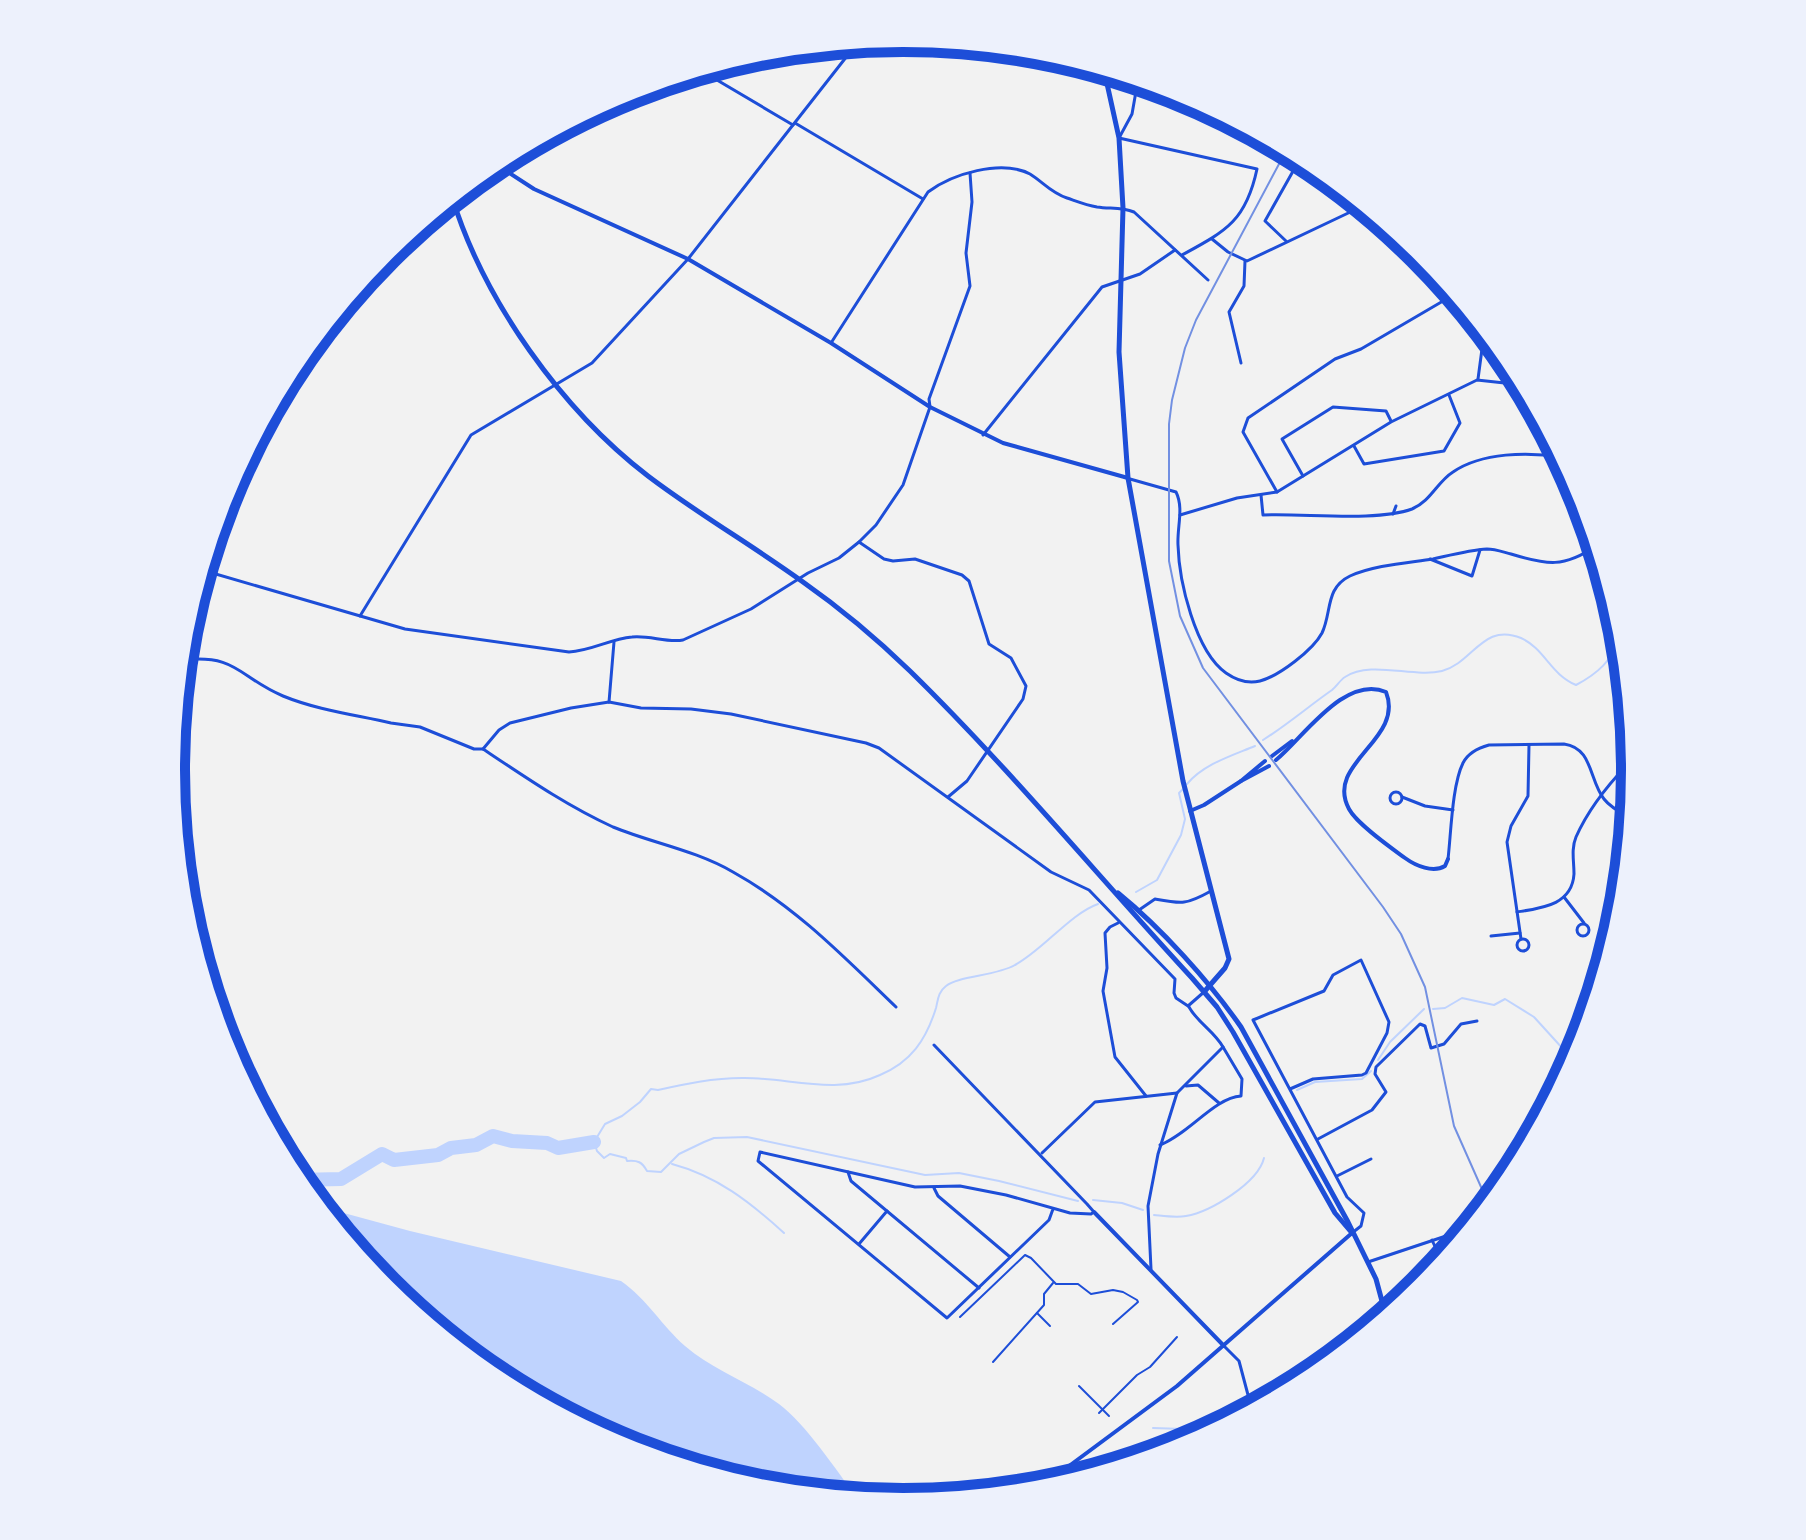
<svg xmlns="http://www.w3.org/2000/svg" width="1806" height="1540" viewBox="0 0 1806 1540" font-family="'Source Sans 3',sans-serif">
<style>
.water{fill:#bfd3fe}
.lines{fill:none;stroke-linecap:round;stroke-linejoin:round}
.stream{stroke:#bfd3fe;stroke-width:2}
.river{stroke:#bfd3fe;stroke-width:14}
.pedestrian{stroke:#1d4ed8;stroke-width:2}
.minor{stroke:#1d4ed8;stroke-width:3}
.tertiary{stroke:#1d4ed8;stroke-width:4}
.primary{stroke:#1d4ed8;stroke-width:5}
.rail{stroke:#7290e2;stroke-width:2}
.rim{fill:none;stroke:#1d4ed8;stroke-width:10}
</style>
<rect width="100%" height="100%" fill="#f2f2f2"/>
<path class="water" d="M318,1206l92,25 211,50c26,18 41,45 64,65 28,24 64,36 94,58 26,19 58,67 78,94l-97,-10 -125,-38 -23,-26 -19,-9 -12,1 -34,-10 -51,-28 -111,-91z"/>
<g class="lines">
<g class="stream">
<path d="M1263,740c24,-15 46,-34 69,-50 5,-4 8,-10 13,-13 26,-17 68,1 97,-6 31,-8 41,-49 79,-33 24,11 29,36 55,47 23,-12 34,-24 46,-47"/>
<path d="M1187,784c17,-20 44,-28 68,-38"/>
<polyline points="1136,892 1157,880 1181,835 1185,819 1179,793 1183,789"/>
<polyline points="1433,1009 1445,1008 1462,998 1494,1005 1505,999 1534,1017 1574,1061"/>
<polyline points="1378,1060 1390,1042 1424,1009"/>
<polyline points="1297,1090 1315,1082 1362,1079 1371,1071"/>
<path d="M672,1164c45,12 78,38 112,69"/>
<polyline points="1093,1200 1122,1203 1143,1210"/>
<path d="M1078,1201l-79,-20 -40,-8 -34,2 -178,-38 -33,1 -10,4 -25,12 -18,18 -14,-1c-5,-9 -9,-11 -20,-10l-1,-3 -16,-4 -6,4 -7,-7 -3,-9 11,-18 17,-8 18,-14 11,-13 7,1c27,-6 55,-12 84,-12 46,-1 93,18 138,-3 31,-13 46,-35 56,-67 2,-8 2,-16 10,-22 12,-10 50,-10 69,-21 28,-15 55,-51 83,-61"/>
<path d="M1154,1215c10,1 22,3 32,1 24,-4 72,-33 78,-58"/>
<polyline points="1153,1428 1214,1430"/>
</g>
<polyline class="river" points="297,1180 341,1179 382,1154 394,1160 438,1155 451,1148 476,1145 493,1136 512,1141 547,1143 558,1148 594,1142"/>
<g class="pedestrian">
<polyline points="1037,1313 1050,1326"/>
<polyline points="960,1317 1025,1255 1031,1258 1056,1284 1078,1284 1091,1294 1113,1290 1123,1292 1137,1300 1138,1302 1113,1324"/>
<polyline points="993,1362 1044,1305 1044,1294 1053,1283"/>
<polyline points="1079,1386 1109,1416"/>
<polyline points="1099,1413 1137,1375 1150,1367 1177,1337"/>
</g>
<g class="minor">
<polyline points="700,70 793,125"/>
<path d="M1138,80l-6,34 -13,24 138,31c-11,52 -31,62 -75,86"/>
<polyline points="1195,114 1198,102"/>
<polyline points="795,123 923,199"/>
<polyline points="1212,239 1228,252 1247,261 1363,206"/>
<polyline points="1286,241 1265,221 1301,157"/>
<path d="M831,343l97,-151c24,-18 73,-33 102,-18 13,8 21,19 37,24 9,3 19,7 30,9 13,2 24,0 37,5l74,68"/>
<polyline points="1241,363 1229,312 1244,286 1245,261"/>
<polyline points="1478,379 1482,349 1500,350"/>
<polyline points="983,435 1102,287 1140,274 1175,250"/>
<polyline points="1354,446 1364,464 1444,451 1460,423 1449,395"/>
<polyline points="1303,476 1282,439 1333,407 1386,411 1391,421"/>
<path d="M1130,479l46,13c8,16 1,35 2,53 1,36 17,106 48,128 10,7 22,11 34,8 19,-5 53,-31 62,-48 10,-21 3,-45 28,-57 25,-11 57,-13 83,-17 18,-4 37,-9 54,-10 8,0 16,3 24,5 36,11 53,14 85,-8"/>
<polyline points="1277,492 1243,432 1248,418 1335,359 1361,349 1455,294"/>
<path d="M1261,495l2,20c41,-2 113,7 149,-6 19,-8 25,-27 41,-37 29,-20 75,-20 109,-15"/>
<polyline points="1393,514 1396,506"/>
<polyline points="1180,515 1237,498 1277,492 1391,422 1477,380 1523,385"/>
<polyline points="859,542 884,559 893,561 915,559 962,575 969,581 989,644 1011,658 1026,686 1023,699 967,781 948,797"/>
<polyline points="1430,559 1472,576 1480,550"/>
<path d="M202,570l203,59 164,23c22,-1 41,-13 63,-15 17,-2 35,6 51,3l68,-31 57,-36 31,-15 20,-16 17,-17 27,-40 27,-78 -1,-8 41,-113 -4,-33 6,-51 -2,-29"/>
<polyline points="360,616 471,435 592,363 688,259 858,42"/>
<path d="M182,660c56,-6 56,17 101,36 34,14 73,19 108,27l29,4 54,22h9c42,28 84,57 130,78 39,16 82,23 120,45 63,35 111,85 163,135"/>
<polyline points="609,702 614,642"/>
<polyline points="483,749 499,730 510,723 571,708 609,702 641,708 691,709 731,714 866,743 879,748 1051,872 1089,890 1175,979 1174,993 1176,998 1188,1006 1204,992"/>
<polyline points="1633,755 1627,756 1625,761 1628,766 1634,765"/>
<circle cx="1396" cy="798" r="6"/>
<polyline points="1402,797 1425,806 1453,810"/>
<path d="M1448,859c3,-25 4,-74 15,-96 5,-10 15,-15 26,-18l75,-1c29,4 25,36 40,55 6,8 17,14 26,19"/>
<polyline points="1624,877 1625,869"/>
<polyline points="1564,897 1584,923"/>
<path d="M1139,910l16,-11c27,5 31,6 56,-8"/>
<path d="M1517,912c25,-4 55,-7 57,-38 0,-13 -3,-25 2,-37 12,-27 31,-51 51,-72"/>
<polyline points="1118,923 1110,927 1105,933 1107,968 1103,991 1115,1057 1146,1096"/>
<circle cx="1583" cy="930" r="6"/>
<polyline points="1491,936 1520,933"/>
<polyline points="1521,939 1507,842 1511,826 1528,796 1529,745"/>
<circle cx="1523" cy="945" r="6"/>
<polyline points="934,1045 1087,1204 1094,1212 1091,1214 1070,1213 1006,1195 960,1186 915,1187 760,1152 758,1161 947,1318 1049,1220 1053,1209"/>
<polyline points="1186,1086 1198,1085 1219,1103"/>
<polyline points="1290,1089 1313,1079 1362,1075 1366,1073 1387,1033 1389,1022 1361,960 1333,975 1324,991 1253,1020 1347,1197 1364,1213 1361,1226 1352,1233"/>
<polyline points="1318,1139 1372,1110 1386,1092 1375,1074 1376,1067 1420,1024 1425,1026 1431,1048 1444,1044 1461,1024 1477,1021"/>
<path d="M1160,1145c30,-12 54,-47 81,-49l1,-17 -19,-32"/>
<polyline points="1042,1153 1095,1102 1177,1093"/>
<polyline points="848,1172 851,1181 979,1288"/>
<polyline points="1337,1176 1371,1159"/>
<polyline points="934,1188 938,1196 1010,1257"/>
<polyline points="1432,1240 1442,1262"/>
<polyline points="859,1244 887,1211"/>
<polyline points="1368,1262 1470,1228"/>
<path d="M1151,1269l-3,-63 10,-52 19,-61 46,-46c-9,-16 -26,-25 -34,-40"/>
<polyline points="1224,1346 1239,1361 1252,1410"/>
</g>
<g class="tertiary">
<polyline points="494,163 534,189 688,259 831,343 930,407 1003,443 1128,478"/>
<polyline points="1272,756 1292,741"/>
<path d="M1276,760c27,-22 69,-86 110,-68 19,48 -62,71 -37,117 8,15 41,38 56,49 11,8 28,15 40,8l3,-7"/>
<polyline points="1265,761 1241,781 1269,766"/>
<polyline points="1190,811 1204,805 1241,781"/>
<polyline points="1094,1212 1224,1346"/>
<polyline points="1038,1489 1177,1386 1352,1233"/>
</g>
<g class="primary">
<polyline points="1104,70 1119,138 1123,208 1119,352 1128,478 1183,781 1229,959 1225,968 1204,992"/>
<path d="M452,197c32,104 110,213 196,279 50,38 104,69 155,106 37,26 74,57 107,89 99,97 188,205 282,307l25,29 16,25 102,181 17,20"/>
<path d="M1118,893c43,35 91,88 123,134l107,195 28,57 10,37"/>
</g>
<g class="rail">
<polyline points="1287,149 1196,320 1185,348 1172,400 1169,424 1169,561 1180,616 1203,668 1383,907 1401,934 1425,987 1454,1126 1489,1205"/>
<polyline points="221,1032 372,1271"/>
</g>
</g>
<path d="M0 0H1806V1540H0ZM185 770a718 718 0 1 1 1436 0a718 718 0 1 1-1436 0Z" fill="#edf1fc" fill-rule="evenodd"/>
<path class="rim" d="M185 770a718 718 0 1 1 1436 0a718 718 0 1 1-1436 0Z"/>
</svg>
